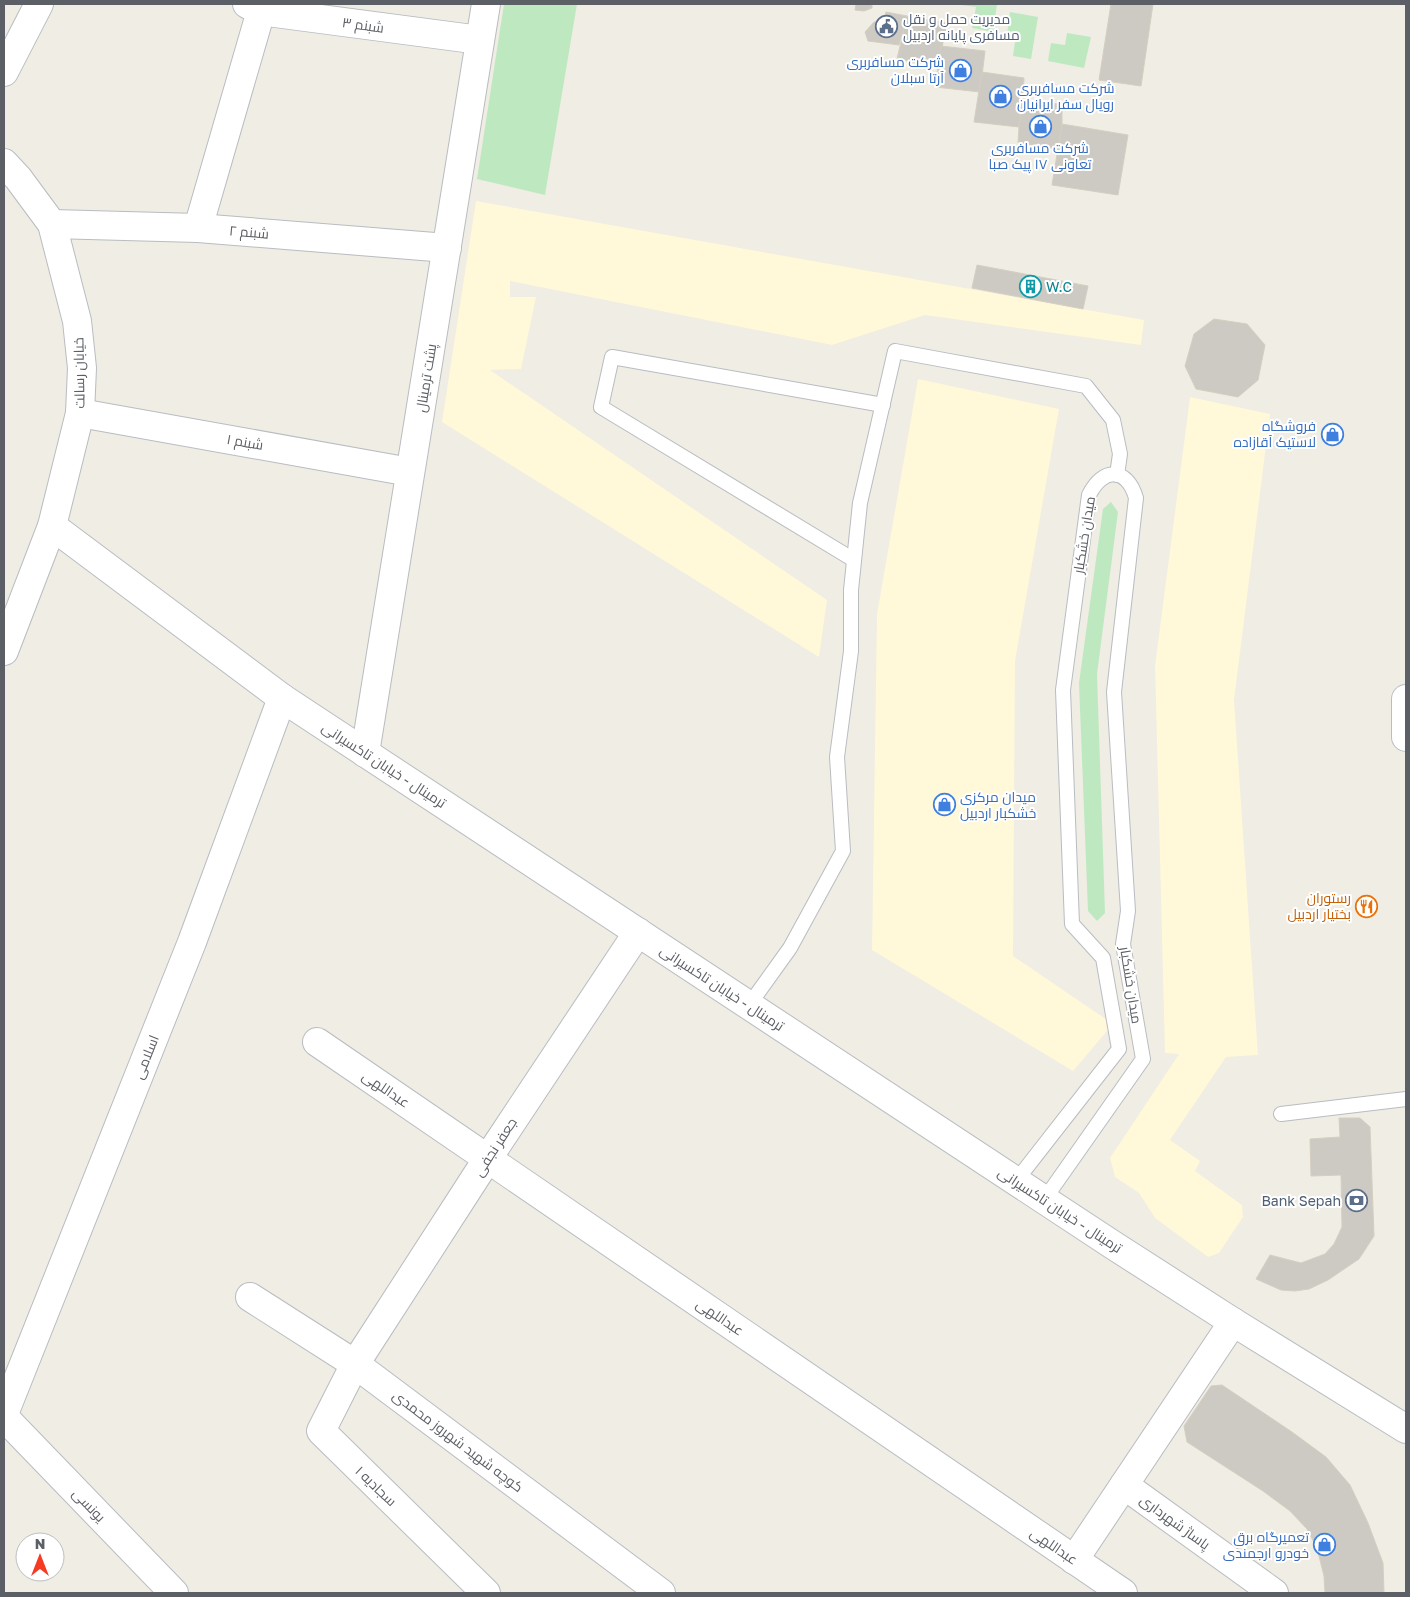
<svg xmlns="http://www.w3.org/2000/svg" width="1410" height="1597" viewBox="0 0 1410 1597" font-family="'Golos Text',Cairo,sans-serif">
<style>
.commercial{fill:#fff8d9}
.green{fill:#bee9c0}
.building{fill:#cdcac3;stroke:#d5cfc1}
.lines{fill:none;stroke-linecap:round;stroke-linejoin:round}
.service-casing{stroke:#b9bcc1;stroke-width:16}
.minor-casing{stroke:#b9bcc1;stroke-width:30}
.tertiary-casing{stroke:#b9bcc1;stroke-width:30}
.secondary-casing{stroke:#b9bdc3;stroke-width:30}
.service{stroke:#fff;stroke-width:14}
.minor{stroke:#fff;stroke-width:28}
.tertiary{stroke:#fff;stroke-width:28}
.secondary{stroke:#fff;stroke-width:28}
.labels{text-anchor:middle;stroke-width:4;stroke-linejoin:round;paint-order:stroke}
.service-label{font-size:14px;fill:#4e5e75;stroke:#fff;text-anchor:start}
.street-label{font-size:14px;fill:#5c6066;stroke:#fff}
.shop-label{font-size:14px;fill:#366cbe;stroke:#fff;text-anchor:end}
.culture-label{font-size:14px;fill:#0d838f;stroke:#fff;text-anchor:start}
.food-label{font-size:14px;fill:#c56008;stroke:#fff;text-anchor:end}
</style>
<rect width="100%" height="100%" fill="#efede4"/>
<g class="commercial">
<polygon points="476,201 1144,320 1141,345 925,315 832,345 510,281 510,297 536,297 521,369 490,370 827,600 819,657 442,422"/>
<polygon points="918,379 1059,409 1015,661 1013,956 1113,1024 1073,1071 872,950 877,614"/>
<polygon points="1190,397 1270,414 1234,700 1258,1055 1226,1057 1170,1140 1200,1161 1195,1171 1242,1205 1243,1217 1219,1253 1208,1257 1155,1218 1139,1193 1115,1177 1110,1158 1179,1054 1165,1053 1155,666"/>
</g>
<g class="green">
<polygon points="504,4 577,4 545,195 477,179"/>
<polygon points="954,4 997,4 993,32 972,28 976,7"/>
<polygon points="1010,12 1038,17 1031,59 1013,56 1016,35 1007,34"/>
<polygon points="1067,33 1091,37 1084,68 1048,61 1051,43 1065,45"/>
<polygon points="1111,502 1118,512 1097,674 1105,913 1097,921 1088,911 1079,683 1103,509"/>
</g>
<g class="building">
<polygon points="856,4 872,4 872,8 864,11 855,10"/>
<polygon points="1111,4 1153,4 1141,86 1099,80"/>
<polygon points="886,12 907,16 899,45 868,41 865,32 874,22 884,21"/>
<polygon points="907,16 947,23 938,67 897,59"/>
<polygon points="941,46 985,51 980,92 935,87"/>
<polygon points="982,72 1024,78 1023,101 1019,127 974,122"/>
<polygon points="1023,101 1062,104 1062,124 1058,149 1018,143 1019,127"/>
<polygon points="1062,124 1128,135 1118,195 1052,185"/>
<polygon points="977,265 1088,286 1083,309 972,288"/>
<polygon points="1214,319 1247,324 1265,345 1258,380 1238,397 1196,389 1185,366 1194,334"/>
<polygon points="1339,1118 1360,1118 1370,1127 1374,1236 1359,1259 1328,1280 1309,1289 1295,1291 1281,1290 1256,1279 1270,1255 1301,1263 1325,1254 1334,1244 1342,1227 1341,1175 1311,1176 1310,1139 1340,1137"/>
<polygon points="1222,1385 1292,1432 1326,1457 1350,1485 1368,1523 1383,1563 1384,1593 1325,1593 1324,1576 1317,1548 1307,1529 1290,1511 1263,1491 1187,1442 1184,1426 1211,1386"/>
<polygon points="1330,1534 1338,1551 1319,1556 1314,1542"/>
</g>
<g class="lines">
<defs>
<g id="service">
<polyline points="854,560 601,407 612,357 883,405"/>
<polyline points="749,1005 790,948 843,851 837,757 851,651 851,590 860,503 895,351 1086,386 1113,420 1120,454 1117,475"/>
<polyline points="1281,1114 1406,1099"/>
<path d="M1016,1181l103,-132 -16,-91 -31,-34 -9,-234 26,-195c14,-28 38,-28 47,3l-22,194 14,219 -5,33 20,115 -99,141"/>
</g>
<g id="minor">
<polyline points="247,4 260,11 480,40"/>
<polyline points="4,72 39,4"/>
<polyline points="52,224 198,228 447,248"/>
<polyline points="198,228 263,4"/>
<polyline points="80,413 410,472"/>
<polyline points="365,753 486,4"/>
<polyline points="317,1042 1123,1593"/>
<polyline points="250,1297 355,1364 661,1593"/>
<polyline points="4,1414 192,942 282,698"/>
<polyline points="4,1417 174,1593"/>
<polyline points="1124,1485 1274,1593"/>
<polyline points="1074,1560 1233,1322"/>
<polyline points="486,1593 321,1431 355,1364 488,1158 638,932"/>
</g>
<g id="tertiary">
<polyline points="4,163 18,178 52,224 77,321 82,368 80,413 52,526 4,651"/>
<polyline points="52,526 282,698 1113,1245 1233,1322 1406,1429"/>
</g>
<polyline id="secondary" points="1406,699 1406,737"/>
</defs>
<use href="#service" class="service-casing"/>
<use href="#minor" class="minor-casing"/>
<use href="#tertiary" class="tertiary-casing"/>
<use href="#secondary" class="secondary-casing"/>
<use href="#service" class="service"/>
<use href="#minor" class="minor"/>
<use href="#tertiary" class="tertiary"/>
<use href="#secondary" class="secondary"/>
</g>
<defs>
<symbol id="civic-ring" viewBox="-11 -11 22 22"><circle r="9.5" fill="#fff" stroke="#5c6f8a" stroke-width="1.5"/><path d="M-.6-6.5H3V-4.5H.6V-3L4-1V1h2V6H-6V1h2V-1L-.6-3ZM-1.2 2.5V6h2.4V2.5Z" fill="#5c6f8a"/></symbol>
<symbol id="shop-ring" viewBox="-11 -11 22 22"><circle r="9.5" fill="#fff" stroke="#3f7fe0" stroke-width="1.5"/><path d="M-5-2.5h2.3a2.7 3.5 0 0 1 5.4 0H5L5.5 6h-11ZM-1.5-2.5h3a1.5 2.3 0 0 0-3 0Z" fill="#3f7fe0"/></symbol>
<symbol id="building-ring" viewBox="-11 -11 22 22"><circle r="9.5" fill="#fff" stroke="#0f9aa8" stroke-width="1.5"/><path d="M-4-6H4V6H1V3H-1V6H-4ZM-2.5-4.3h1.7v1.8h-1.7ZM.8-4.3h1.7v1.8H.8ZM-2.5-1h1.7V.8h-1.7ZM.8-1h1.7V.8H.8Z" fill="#0f9aa8"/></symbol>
<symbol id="restaurant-ring" viewBox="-11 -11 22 22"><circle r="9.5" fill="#fff" stroke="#e8710a" stroke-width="1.5"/><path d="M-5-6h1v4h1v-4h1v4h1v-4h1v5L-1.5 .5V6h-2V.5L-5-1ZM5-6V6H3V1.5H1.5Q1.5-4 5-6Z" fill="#e8710a"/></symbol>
<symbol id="bank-ring" viewBox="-11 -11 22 22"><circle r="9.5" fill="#fff" stroke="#5c6f8a" stroke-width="1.5"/><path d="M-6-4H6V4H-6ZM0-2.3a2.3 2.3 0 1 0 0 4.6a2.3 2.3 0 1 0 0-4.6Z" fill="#5c6f8a"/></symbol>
</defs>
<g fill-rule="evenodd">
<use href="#civic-ring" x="874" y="14" width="25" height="25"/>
<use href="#shop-ring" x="948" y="58" width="25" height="25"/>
<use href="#shop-ring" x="988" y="84" width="25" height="25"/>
<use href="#shop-ring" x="1028" y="114" width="25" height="25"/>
<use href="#building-ring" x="1018" y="274" width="25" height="25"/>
<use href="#shop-ring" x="1320" y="422" width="25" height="25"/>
<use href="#shop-ring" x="932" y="792" width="25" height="25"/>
<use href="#restaurant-ring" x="1354" y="894" width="25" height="25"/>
<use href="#bank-ring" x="1344" y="1188" width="25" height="25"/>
<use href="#shop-ring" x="1312" y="1532" width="25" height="25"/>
</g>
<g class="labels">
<g class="service-label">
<text x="903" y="24">مدیریت حمل و نقل<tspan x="903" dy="16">مسافری پایانه اردبیل</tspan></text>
<text x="1341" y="1206" text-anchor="end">Bank Sepah</text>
</g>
<g class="street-label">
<text transform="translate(363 25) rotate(8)" y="5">شبنم ۳</text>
<text transform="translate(249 232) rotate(5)" y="5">شبنم ۲</text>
<text transform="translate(79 373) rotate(-91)" y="5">خیابان رسالت</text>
<text transform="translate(426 378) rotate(-81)" y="5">پشت ترمینال</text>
<text transform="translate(245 442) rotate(10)" y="5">شبنم ۱</text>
<text transform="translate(1084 535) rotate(-81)" y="5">میدان خشکبار</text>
<text transform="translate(384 765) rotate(33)" y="5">ترمینال - خیابان تاکسیرانی</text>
<text transform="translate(1131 985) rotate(81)" y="5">میدان خشکبار</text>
<text transform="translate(722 988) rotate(33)" y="5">ترمینال - خیابان تاکسیرانی</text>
<text transform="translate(146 1057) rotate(-68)" y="5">اسلامی</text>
<text transform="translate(386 1089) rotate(34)" y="5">عبداللهی</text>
<text transform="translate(495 1147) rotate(-57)" y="5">جعفر نجفی</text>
<text transform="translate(1060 1210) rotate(33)" y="5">ترمینال - خیابان تاکسیرانی</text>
<text transform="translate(720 1317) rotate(34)" y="5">عبداللهی</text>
<text transform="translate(458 1441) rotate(37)" y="5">کوچه شهید شهروز محمدی</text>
<text transform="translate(376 1486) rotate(44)" y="5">سجادیه ۱</text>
<text transform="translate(89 1505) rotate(46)" y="5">یونسی</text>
<text transform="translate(1175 1522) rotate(36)" y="5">پاساژ شهرداری</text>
<text transform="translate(1054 1546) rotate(34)" y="5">عبداللهی</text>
</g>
<g class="shop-label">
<text x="944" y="67">شرکت مسافربری<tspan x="944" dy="16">آرتا سبلان</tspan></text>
<text x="1017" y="93" text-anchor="start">شرکت مسافربری<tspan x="1017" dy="16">رویال سفر ایرانیان</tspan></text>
<text x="1040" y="153" text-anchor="middle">شرکت مسافربری<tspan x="1040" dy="16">تعاونی ۱۷ پیک صبا</tspan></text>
<text x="1316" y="431">فروشگاه<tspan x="1316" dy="16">لاستیک آقازاده</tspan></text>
<text x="960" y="802" text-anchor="start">میدان مرکزی<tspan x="960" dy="16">خشکبار اردبیل</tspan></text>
<text x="1309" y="1542">تعمیرگاه برق<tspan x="1309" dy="16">خودرو ارجمندی</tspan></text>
</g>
<g class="culture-label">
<text x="1046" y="292">W.C</text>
</g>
<g class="food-label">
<text x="1351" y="903">رستوران<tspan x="1351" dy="16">بختیار اردبیل</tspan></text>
</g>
</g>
<rect width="1410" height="1597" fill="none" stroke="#5c6066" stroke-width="10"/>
<g transform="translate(40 1557)"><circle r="24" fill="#ffffff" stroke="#bebfc2"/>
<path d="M0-4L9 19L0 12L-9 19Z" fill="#f63b23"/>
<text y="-8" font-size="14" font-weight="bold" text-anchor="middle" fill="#5c6066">N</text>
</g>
</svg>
